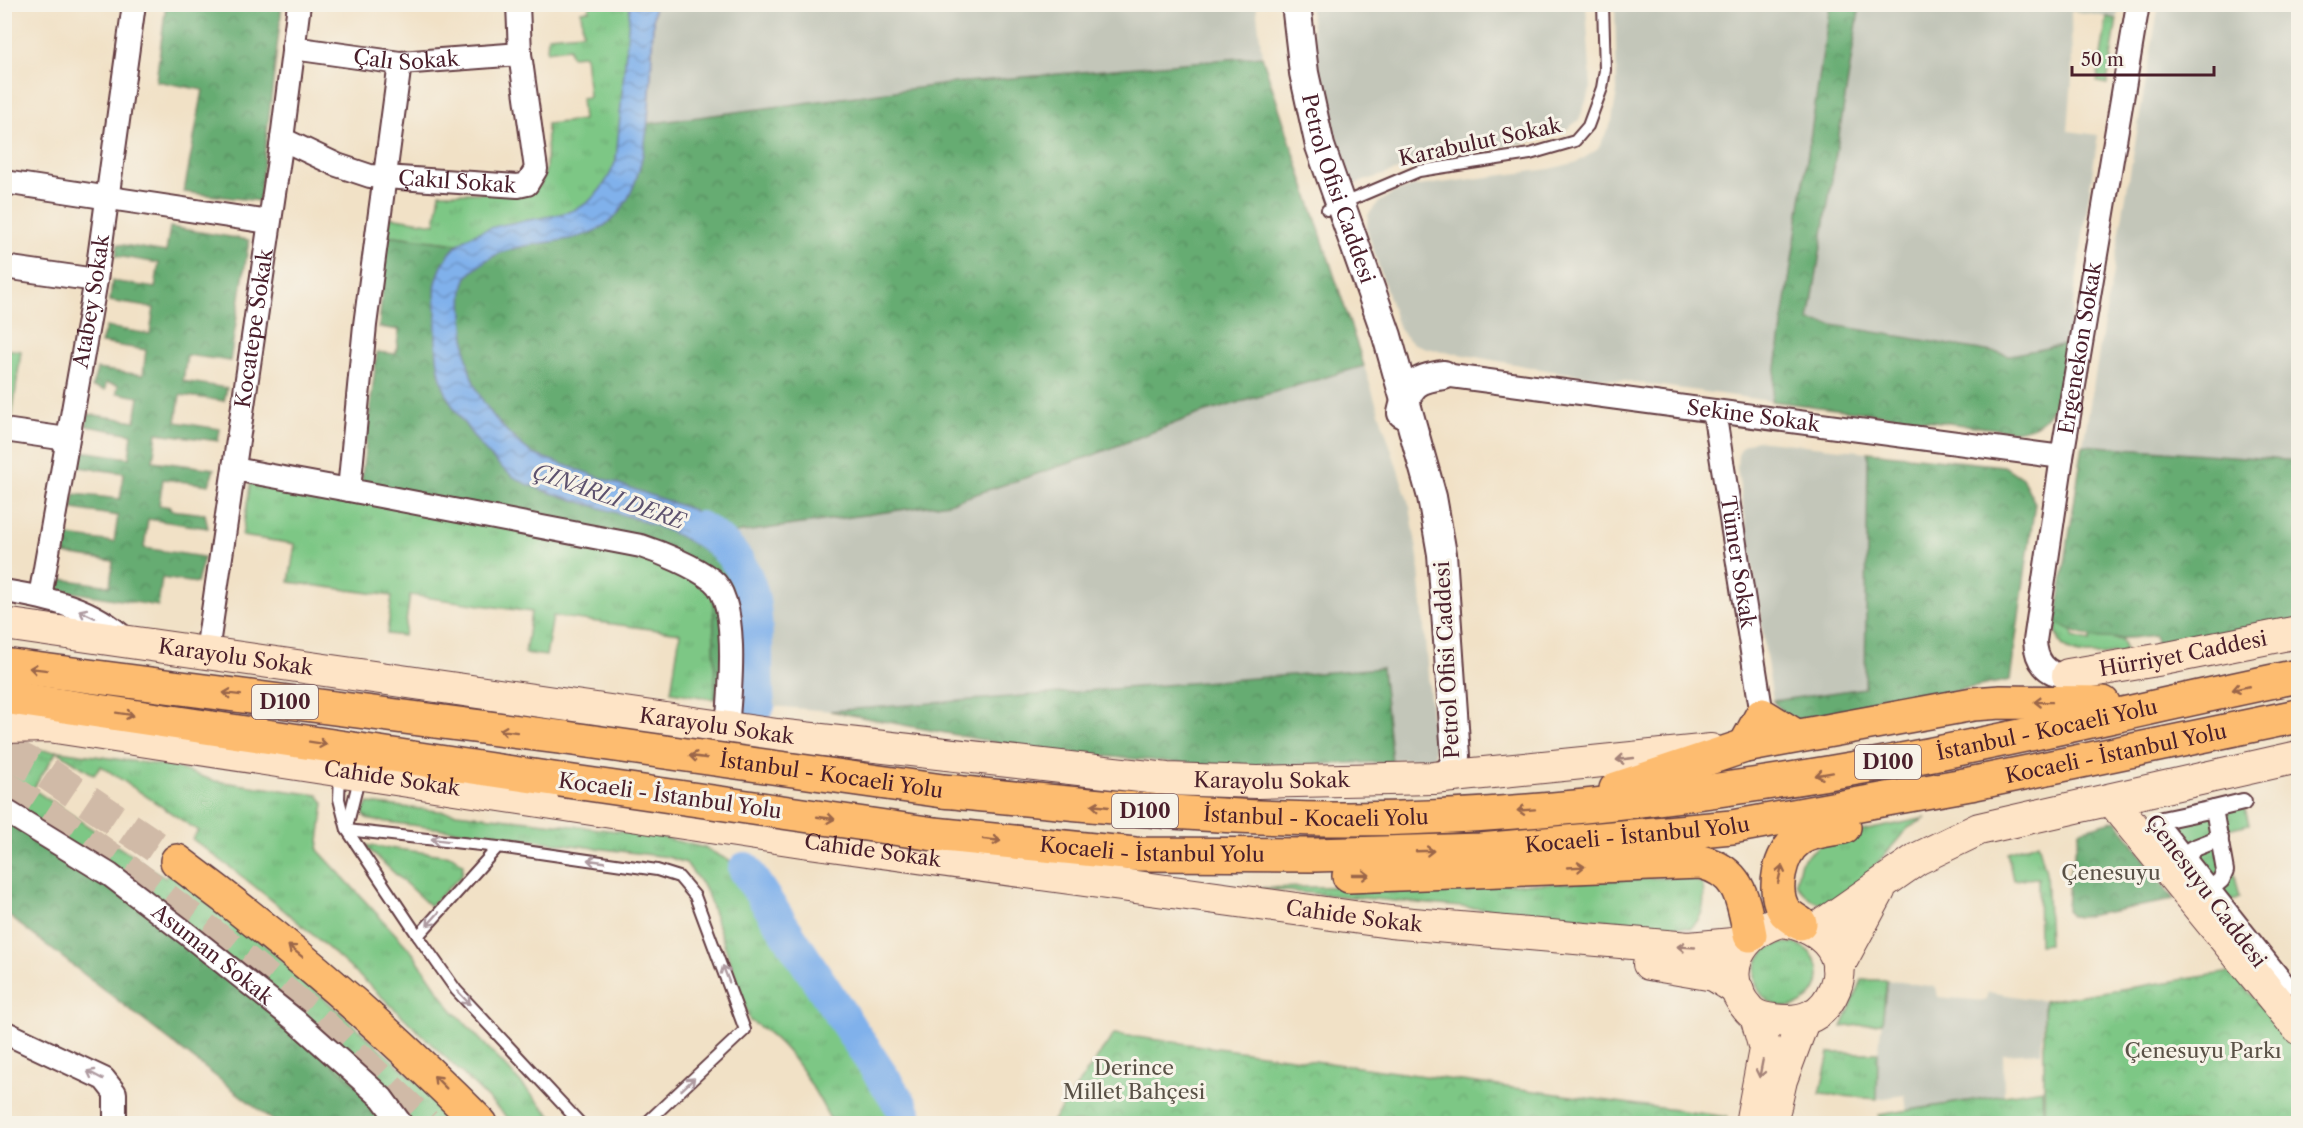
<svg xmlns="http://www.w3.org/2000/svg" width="2303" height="1128" viewBox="0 0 2303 1128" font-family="'Libre Caslon Text',serif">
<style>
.industrial{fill:#c3c6b9}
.grass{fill:url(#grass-tufts);stroke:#647358;stroke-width:1.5}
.forest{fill:url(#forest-crowns);stroke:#58664e;stroke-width:1.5}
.park{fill:url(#park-crowns);stroke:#647358;stroke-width:1.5}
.pitch{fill:#7dc785;stroke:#647358;stroke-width:1.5}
.water{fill:url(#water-waves);stroke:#65688b;stroke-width:1.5}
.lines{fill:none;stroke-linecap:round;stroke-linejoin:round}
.river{stroke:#80b1eb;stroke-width:34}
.motorway-tunnel{stroke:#d0baa7;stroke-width:33;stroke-dasharray:33 16;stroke-linecap:butt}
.service-casing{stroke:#633c42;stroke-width:14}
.pedestrian-casing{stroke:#633c42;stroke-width:20}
.minor-casing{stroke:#633c42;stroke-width:26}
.tertiary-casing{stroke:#633c42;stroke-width:32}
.secondary-casing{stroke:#633c42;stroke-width:34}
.trunk-casing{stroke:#633c42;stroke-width:36}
.motorway-casing{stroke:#633c42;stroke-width:36}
.service{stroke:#fff;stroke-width:10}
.pedestrian{stroke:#fff;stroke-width:16}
.minor{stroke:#fff;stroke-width:22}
.tertiary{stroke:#fff;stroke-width:28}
.secondary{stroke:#fee4c6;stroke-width:32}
.trunk{stroke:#fdbc70;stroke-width:33}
.motorway{stroke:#fdbc70;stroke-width:33}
.trunk-bridge-casing{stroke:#633c42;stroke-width:36;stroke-linecap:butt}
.trunk-bridge{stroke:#fdbc70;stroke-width:33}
.oneway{stroke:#ae9aa0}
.oneway2{stroke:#9b664a}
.oneway3{stroke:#a48278}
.labels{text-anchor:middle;stroke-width:6;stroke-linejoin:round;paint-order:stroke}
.shield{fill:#f7f3e8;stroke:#7e5f64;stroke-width:1.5}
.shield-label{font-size:20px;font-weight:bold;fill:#4a1f2b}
.street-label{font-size:21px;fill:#4a1f2b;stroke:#f7f3e8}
.park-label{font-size:21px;fill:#595146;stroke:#f7f3e8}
.water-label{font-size:22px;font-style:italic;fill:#5d526e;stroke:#f7f3e8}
</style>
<defs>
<pattern id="grass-tufts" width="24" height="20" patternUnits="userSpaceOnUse" patternTransform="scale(1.5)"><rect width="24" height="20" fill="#7dc785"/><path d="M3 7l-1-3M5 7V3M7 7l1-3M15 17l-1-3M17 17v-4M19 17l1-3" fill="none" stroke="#6eaa73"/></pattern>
<pattern id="forest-crowns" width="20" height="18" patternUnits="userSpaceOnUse" patternTransform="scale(1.5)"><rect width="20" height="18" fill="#66ac72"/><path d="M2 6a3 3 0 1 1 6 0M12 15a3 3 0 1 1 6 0" fill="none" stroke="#568b5e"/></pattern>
<pattern id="park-crowns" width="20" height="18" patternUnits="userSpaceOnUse" patternTransform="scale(1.5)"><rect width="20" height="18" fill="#7dc785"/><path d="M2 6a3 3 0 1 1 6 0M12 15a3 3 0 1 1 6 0" fill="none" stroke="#6eaa73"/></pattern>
<pattern id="water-waves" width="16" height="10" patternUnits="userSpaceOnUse" patternTransform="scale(1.5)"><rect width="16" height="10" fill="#80b1eb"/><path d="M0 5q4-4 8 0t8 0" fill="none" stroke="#6b8fbf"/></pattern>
</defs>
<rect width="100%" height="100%" fill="#f7f3e8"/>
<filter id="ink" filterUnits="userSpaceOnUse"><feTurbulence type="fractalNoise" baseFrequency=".0167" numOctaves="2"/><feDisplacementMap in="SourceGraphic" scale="12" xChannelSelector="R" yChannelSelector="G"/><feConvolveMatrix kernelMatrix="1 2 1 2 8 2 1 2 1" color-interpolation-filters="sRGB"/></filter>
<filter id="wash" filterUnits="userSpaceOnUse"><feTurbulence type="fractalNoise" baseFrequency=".008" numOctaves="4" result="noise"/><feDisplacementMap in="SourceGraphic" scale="24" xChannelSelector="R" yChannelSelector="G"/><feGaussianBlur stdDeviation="1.35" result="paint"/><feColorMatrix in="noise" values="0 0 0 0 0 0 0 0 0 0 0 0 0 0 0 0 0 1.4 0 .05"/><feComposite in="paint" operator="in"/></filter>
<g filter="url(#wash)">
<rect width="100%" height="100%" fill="#f1e1c6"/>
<g class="industrial">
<polygon points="654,5 1256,5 1262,56 955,83 646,124"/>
<polygon points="1310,5 1586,5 1591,88 1579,120 1567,129 1527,143 1436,158 1342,188 1319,102"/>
<polygon points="1615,5 1830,5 1771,401 1552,371 1426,348 1412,343 1399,329 1367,230 1368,215 1377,204 1391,194 1410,187 1550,169 1578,162 1598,149 1612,121 1617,91"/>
<polygon points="1860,5 2119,5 2117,19 2071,11 2072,78 2068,131 2098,135 2067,344 2010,355 1809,321"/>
<polygon points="2159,5 2298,5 2298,461 2083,445"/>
<polygon points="1364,366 1410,507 1418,557 1435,758 1225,767 1035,750 830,711 758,705 755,601 747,575 737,559 717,539 1091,456 1196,415"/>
<polygon points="1756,440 1868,452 1865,688 1773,701 1737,467 1738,455 1743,446"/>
<polygon points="1887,980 1936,987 1937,997 1985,1001 1988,992 2044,1001 2041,1052 2003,1054 2004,1096 1907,1112 1905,1095 1877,1099 1878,1053"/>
</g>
<g class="grass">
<polygon points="589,5 644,5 634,126 603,206 479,247 387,235 390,217 435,224 440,193 523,193 540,186 546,169 547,124 583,120 581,98 589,97 585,55 571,56 569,48 547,51 548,36 583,33 581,11 589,10"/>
<polygon points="2107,17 2117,19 2107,84 2097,82"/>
<polygon points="252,473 641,546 714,580 715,699 671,692 680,633 553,616 546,656 525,653 531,612 410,595 404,636 387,634 392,596 289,582 295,544 242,536"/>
<path d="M2056,621l17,10v6l17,4 2,-6 30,5 4,12c-28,3 -72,13 -70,-31z"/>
<path d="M5,749l54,2 115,16 41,14 103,14 6,8 -6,47 94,102 37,54 109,117h-45c-101,-99 -205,-201 -321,-284l6,-8 -97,-65 -7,9 -37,-24 -24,38 132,89 5,-7 73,54 219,198h-61l-396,-319z"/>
<path d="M368,803l284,32 53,13 40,21 156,242 5,12h-74c-20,-38 -42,-81 -82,-102l-44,-131 -20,-27 -18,-6 -297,-37 -6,-3 -2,-6z"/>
<path d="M1926,818l-18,10 -62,71c-20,11 -39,3 -50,-16l5,-22 27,-23z"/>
<polygon points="2038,843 2046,871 2049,944 2039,945 2038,878 2013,880 2007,852"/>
<polygon points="364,845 452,856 463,864 462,875 430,906"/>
<path d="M1689,876l14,9c2,18 1,31 -12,43l-438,-40 308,-5z"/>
<circle cx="1787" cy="975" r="32"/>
<polygon points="1862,980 1887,980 1882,1023 1842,1027"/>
<polygon points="1829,1053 1878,1053 1877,1099 1820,1094"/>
<polygon points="2042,1089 2044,1123 1880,1124 1879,1115"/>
</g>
<g class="forest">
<polygon points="166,5 282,5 259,201 184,192 203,90 156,81"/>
<path d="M1830,5h30l-51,316 201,34 57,-11c-4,26 -4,66 -31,81 -6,4 -16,5 -23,6l-242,-30z"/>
<polygon points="1262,56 1364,366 1196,415 1091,456 949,503 730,534 717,539 747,575 758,705 715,699 713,580 657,551 360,492 377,352 396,354 399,330 379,327 387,235 479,247 601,208 635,122 646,124 955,83"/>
<polygon points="170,227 249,240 230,361 187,355 183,381 227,388 224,401 180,395 176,422 220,429 218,441 157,433 153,461 214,469 209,485 163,479 159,505 170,507 170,510 205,514 208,528 148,519 144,548 204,557 197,583 162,578 158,606 58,590 61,579 110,586 113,561 65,554 68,536 114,542 118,516 72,509 75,494 120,499 124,473 79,467 82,451 129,458 132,434 86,426 88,414 135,421 139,397 117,393 118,385 106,383 105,390 92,387 97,369 143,375 146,350 101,343 106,327 150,334 154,308 110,301 112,281 155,288 159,263 116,256 118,244 166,252"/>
<path d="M2083,445l215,16v159l-141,29 -2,-14c-32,5 -73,8 -99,-14z"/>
<polygon points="1868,452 2004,466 2022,478 2035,503 2010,680 1797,722 1785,715 1773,701 1865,688"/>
<polygon points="1382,668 1392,762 1225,767 1035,750 830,711"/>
<polygon points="4,810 110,875 401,1123 276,1123 5,913"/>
<polygon points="2116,820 2174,900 2081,917 2071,916 2067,910 2069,876 2080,830"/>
</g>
<g class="park">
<polygon points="2243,802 2249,824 2225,830 2240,898 2217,903 2164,829"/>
<polygon points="2231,972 2298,1048 2298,1123 2044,1123 2044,1001"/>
<polygon points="1114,1034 1727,1117 1726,1123 1051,1123"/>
</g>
<polygon class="pitch" points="4,349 21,351 12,418 5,416"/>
<path class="water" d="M630,5h24c-4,56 1,153 -30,200 -33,53 -103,24 -145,61 -4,3 -11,8 -13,13 -7,15 -2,42 -1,59 1,51 29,86 68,116l160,56 37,24 -13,5c11,11 23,21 30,36 16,34 10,92 11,130l-12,-2c0,-42 11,-96 -18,-131 -35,-43 -116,-59 -167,-76 -16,-5 -36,-11 -50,-21 -23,-17 -40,-41 -56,-65 -20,-30 -20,-64 -19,-100 0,-8 -2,-19 0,-27 17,-69 87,-55 138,-73 21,-8 35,-30 42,-50z"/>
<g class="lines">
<g class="river">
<path d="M700,528c74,44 50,105 58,177"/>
<polyline points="745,869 902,1107 908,1124"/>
</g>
</g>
</g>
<g filter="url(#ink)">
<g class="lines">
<g class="motorway-tunnel">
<polyline points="4,750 45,772 177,861"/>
<path d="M4,787c102,64 198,138 291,215 45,37 87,81 130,122"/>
</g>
<defs>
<g id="service">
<polyline points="1327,210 1419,171 1530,154 1575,141 1588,126 1602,88 1605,70 1603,4"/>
<polyline points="340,773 339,799 347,830 418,936 456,990 581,1124"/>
<polyline points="347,827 360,775"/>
<polyline points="347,830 498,847"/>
<polyline points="418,936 498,847 657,870 679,877 695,896 745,1030 645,1124"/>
</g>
<g id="pedestrian">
<polyline points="2214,809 2162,820 2164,829 2288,985"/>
<polyline points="2187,862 2192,849 2220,838"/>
<polyline points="2207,892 2221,880 2225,871 2214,809 2243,802"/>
</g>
<g id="minor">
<path id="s1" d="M293,48l107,15 120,-9"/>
<path d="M400,63l-35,262 -16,165 292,56c21,7 53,20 71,34 28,21 18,115 15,148"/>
<path id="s2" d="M282,139l55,26 33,11 148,10 9,-2 9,-15 -16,-115 -2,-50"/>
<polyline points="4,182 269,222"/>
<polyline points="4,267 96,280"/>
<path id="s3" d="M1444,375l618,82"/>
<path id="s4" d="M1714,411l48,304"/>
<polyline points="4,430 67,439"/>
<polyline points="234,469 349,490"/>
<path d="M4,591c44,7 90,17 122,49"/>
<path id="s5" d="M40,597l56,-317 38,-276"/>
<path id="s6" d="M207,652l75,-513 17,-135"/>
<path id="s7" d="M2068,675c-22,1 -32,-14 -33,-34l27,-184 76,-453"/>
<path id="s8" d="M4,810l106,65 76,58 109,87 87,78 19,26"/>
<polyline points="4,1032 104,1079 115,1093 115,1124"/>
</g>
<g id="tertiary">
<path id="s9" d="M1296,4l8,69 16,73 67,190 45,161 10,57 14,202c-2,14 -9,19 -22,22"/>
<path d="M1402,413c6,-28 14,-35 42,-38"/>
</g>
<g id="secondary">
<path id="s10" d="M4,624l773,111 390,44 90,3 177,-4 277,-28"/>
<path id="s11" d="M2068,675l95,-16 135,-27"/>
<path id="s12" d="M4,727l45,-1 753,115 588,81 299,26 55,-5"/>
<polyline points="2111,800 2298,1028"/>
<path d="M1782,921c33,3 68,29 53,67 -11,28 -32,36 -61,32 -9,-1 -19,-3 -25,-10 -33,-36 -9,-79 33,-89z"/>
<polyline points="1815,930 1917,859 1979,829 2298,757"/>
<polyline points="1649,964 1714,975 1738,990"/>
<polyline points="1838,967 1879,891"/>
<polyline points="1772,1120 1781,1080 1803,1021"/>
<polyline points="1751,1124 1765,1049 1756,1016"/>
</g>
<g id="trunk">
<polyline points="4,665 566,738"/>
<polyline points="4,697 560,780"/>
<polyline points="1745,746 1762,715 1796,736"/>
<polyline points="1616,789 1745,746 1973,704 2001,702 2103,703"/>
<path id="s13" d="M943,791c135,13 270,28 405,28 176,-1 353,-23 526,-54 142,-25 283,-60 424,-89"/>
<path id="s14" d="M934,834l201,20 180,1 165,-5 252,-23 238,-43 328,-68"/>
<path d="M1349,876l352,-14c40,10 42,38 49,73"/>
<path d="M1800,923c-5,-3 -11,-7 -15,-11 -14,-20 -6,-59 14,-73 12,-8 31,-9 45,-12"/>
</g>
<path id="motorway" d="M177,861c108,80 209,167 304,263"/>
</defs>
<use href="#service" class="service-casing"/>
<use href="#pedestrian" class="pedestrian-casing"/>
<use href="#minor" class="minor-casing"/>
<use href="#tertiary" class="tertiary-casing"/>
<use href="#secondary" class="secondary-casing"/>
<use href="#trunk" class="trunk-casing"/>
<use href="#motorway" class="motorway-casing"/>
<use href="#service" class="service"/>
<use href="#pedestrian" class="pedestrian"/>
<use href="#minor" class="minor"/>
<use href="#tertiary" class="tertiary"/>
<use href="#secondary" class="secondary"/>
<use href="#trunk" class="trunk"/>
<use href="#motorway" class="motorway"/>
<defs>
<g id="trunk-bridge">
<path id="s15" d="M566,738l377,53"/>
<polyline points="560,780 934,834"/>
</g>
</defs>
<use href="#trunk-bridge" class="trunk-bridge-casing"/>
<use href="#trunk-bridge" class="trunk-bridge"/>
</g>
<defs><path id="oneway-shaft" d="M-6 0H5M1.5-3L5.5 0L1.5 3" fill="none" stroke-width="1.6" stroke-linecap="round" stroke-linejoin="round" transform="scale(1.5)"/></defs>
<g class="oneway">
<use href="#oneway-shaft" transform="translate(87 614) rotate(-155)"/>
<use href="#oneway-shaft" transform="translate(440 840) rotate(-173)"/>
<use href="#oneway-shaft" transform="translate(596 861) rotate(-172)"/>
<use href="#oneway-shaft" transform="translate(433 919) rotate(132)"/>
<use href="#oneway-shaft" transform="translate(726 974) rotate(-111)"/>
<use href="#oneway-shaft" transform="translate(464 998) rotate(47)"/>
<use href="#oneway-shaft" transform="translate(95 1075) rotate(-152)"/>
<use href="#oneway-shaft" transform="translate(688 1084) rotate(-43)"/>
</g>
<g class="oneway2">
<use href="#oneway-shaft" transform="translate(38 669) rotate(-173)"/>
<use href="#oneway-shaft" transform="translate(2241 688) rotate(168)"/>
<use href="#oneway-shaft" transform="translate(232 694) rotate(-173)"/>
<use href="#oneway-shaft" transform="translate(2043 702) rotate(-179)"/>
<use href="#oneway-shaft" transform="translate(125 714) rotate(9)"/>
<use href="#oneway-shaft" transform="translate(508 731) rotate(-173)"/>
<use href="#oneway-shaft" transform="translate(318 743) rotate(9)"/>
<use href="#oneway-shaft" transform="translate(698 757) rotate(-172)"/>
<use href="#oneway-shaft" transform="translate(1824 774) rotate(170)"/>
<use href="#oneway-shaft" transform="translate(1100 806) rotate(-174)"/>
<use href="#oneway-shaft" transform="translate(1526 810) rotate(176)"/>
<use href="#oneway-shaft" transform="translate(826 818) rotate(8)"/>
<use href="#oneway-shaft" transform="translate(992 840) rotate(6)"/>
<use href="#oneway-shaft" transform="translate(1425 851) rotate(-2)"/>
<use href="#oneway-shaft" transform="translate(1576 867) rotate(-3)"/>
<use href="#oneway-shaft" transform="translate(1780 874) rotate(-78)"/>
<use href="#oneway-shaft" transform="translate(1361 875)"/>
<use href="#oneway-shaft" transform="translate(295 951) rotate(-141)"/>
<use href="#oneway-shaft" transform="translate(440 1082) rotate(-135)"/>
</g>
<g class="oneway3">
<use href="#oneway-shaft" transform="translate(1625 759) rotate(174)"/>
<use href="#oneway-shaft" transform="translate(1686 947) rotate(-177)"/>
<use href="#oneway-shaft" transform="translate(1761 1069) rotate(101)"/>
</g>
</g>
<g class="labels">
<g class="shield">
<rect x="252" y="685" width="66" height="34" rx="4.5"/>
<rect x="1855" y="745" width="66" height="34" rx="4.5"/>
<rect x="1112" y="794" width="66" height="34" rx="4.5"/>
</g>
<g class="shield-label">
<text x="285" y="709">D100</text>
<text x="1888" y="769">D100</text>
<text x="1145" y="818">D100</text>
</g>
<g class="street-label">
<text dy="7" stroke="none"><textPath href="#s1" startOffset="114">Çalı Sokak</textPath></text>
<text transform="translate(1480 142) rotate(-12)" y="7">Karabulut Sokak</text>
<text dy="7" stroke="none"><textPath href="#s2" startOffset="183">Çakıl Sokak</textPath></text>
<text dy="7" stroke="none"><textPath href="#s9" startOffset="190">Petrol Ofisi Caddesi</textPath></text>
<text dy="7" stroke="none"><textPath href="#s5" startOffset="300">Atabey Sokak</textPath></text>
<text dy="7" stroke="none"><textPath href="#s6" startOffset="327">Kocatepe Sokak</textPath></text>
<text dy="7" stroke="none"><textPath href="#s7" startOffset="350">Ergenekon Sokak</textPath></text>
<text dy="7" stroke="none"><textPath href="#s3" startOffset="312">Sekine Sokak</textPath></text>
<text dy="7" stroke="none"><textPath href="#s4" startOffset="153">Tümer Sokak</textPath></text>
<text dy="7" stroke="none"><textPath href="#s11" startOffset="117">Hürriyet Caddesi</textPath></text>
<text dy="7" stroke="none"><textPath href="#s10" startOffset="234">Karayolu Sokak</textPath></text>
<text transform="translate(1447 660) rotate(-93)" y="7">Petrol Ofisi Caddesi</text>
<text dy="7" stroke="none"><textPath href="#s10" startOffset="720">Karayolu Sokak</textPath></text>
<text dy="7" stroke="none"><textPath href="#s13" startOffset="1112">İstanbul - Kocaeli Yolu</textPath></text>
<text dy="7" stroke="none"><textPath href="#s14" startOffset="1191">Kocaeli - İstanbul Yolu</textPath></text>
<text dy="7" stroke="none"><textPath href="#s15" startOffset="268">İstanbul - Kocaeli Yolu</textPath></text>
<text dy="7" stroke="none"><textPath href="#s12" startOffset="392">Cahide Sokak</textPath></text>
<text dy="7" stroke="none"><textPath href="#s10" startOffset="1278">Karayolu Sokak</textPath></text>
<text transform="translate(670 796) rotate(8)" y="7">Kocaeli - İstanbul Yolu</text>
<text dy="7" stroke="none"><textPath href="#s13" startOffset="374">İstanbul - Kocaeli Yolu</textPath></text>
<text dy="7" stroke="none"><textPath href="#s14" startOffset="705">Kocaeli - İstanbul Yolu</textPath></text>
<text dy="7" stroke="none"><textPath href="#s14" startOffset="219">Kocaeli - İstanbul Yolu</textPath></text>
<text dy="7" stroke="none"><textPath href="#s12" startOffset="878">Cahide Sokak</textPath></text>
<text transform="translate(2206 891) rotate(53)" y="7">Çenesuyu Caddesi</text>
<text dy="7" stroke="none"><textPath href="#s12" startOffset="1364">Cahide Sokak</textPath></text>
<text dy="7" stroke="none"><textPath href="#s8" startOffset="254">Asuman Sokak</textPath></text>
</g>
<g class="park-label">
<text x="2111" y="880">Çenesuyu</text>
<text x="2203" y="1058">Çenesuyu Parkı</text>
<text x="1134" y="1075">Derince<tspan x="1134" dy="24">Millet Bahçesi</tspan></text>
</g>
<g class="water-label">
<text transform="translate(609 496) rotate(19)" y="8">ÇINARLI DERE</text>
</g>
</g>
<rect width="2303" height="1128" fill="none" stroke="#f7f3e8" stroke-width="24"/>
<path d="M2072 66v9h142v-9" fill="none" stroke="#4a1f2b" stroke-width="3"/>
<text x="2081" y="66" font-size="18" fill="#4a1f2b" stroke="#f7f3e8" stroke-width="4.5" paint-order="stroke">50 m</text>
</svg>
